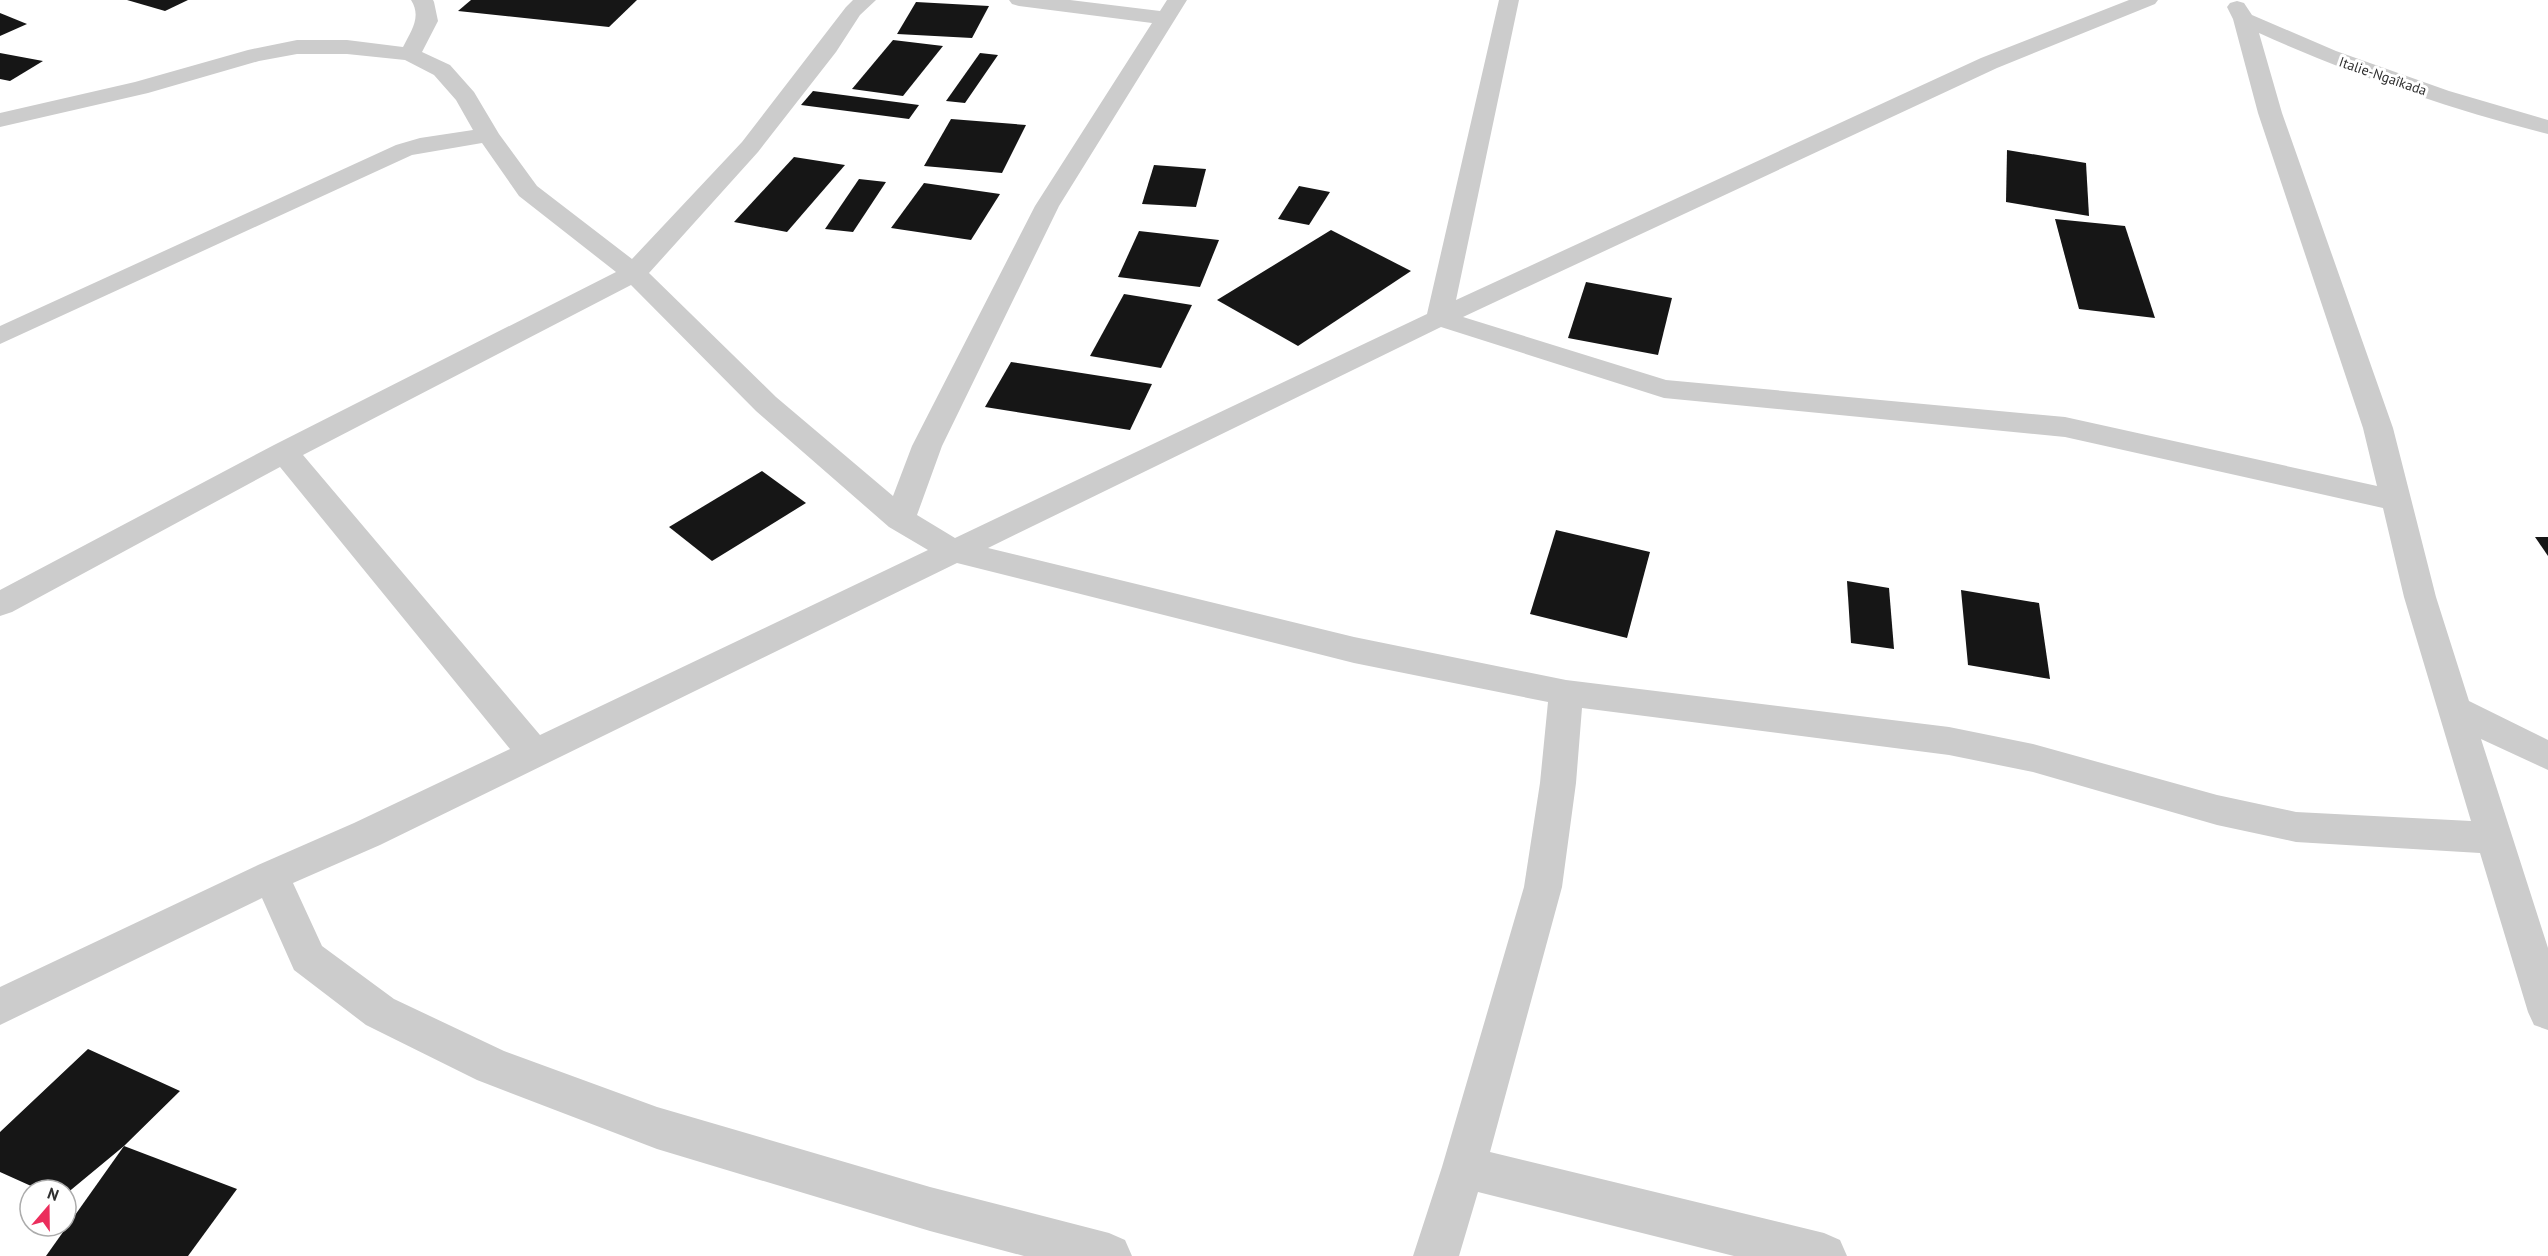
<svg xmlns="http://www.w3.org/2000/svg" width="2548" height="1256" viewBox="0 0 2548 1256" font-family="'PT Sans',sans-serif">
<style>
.building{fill:#161616}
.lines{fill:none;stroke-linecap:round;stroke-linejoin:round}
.minor{fill:#ccc;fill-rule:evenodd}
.labels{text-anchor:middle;stroke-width:6;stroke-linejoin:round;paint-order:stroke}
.far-street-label{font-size:14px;fill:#2f2f2f;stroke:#fff}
</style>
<rect width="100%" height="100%" fill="#fff"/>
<g class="building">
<polygon points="127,0 188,0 165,11"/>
<polygon points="471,0 637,0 609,27 458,11"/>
<polygon points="916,2 989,6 972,38 897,34"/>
<polygon points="0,13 27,24 0,36"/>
<polygon points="893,40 943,46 903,96 852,89"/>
<polygon points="0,53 43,61 10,81 0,79"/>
<polygon points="980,53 998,55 965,103 946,101"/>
<polygon points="813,91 919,105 909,119 801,105"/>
<polygon points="951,119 1026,125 1002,173 924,166"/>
<polygon points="2007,150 2086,163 2089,216 2006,202"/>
<polygon points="794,157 845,165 787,232 734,222"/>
<polygon points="1154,165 1206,169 1196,207 1142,204"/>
<polygon points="859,179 886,182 853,232 825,229"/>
<polygon points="924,183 1000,194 971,240 891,228"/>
<polygon points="1299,186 1330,192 1309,225 1278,219"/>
<polygon points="2055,219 2125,226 2155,318 2079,309"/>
<polygon points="1331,230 1411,271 1298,346 1217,300"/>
<polygon points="1139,231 1219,240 1200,287 1118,277"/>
<polygon points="1586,282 1672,298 1658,355 1568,338"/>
<polygon points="1124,294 1192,305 1161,368 1090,356"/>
<polygon points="1011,362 1152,384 1130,430 985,407"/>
<polygon points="762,471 806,503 712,561 669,527"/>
<polygon points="1556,530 1650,552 1627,638 1530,614"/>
<polygon points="2535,537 2548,537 2548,556"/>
<polygon points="1847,581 1889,588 1894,649 1851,643"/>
<polygon points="1961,590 2039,603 2050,679 1968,665"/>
<polygon points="88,1049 180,1091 124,1146 66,1194 66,1190 40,1190 0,1172 0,1132"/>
<polygon points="124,1146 237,1189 188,1256 46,1256"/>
</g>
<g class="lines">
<path class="minor" d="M411,0h22l1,2 4,19 -16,31 28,13 24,27 25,42 38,52 95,73 110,-117 104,-135 7,-7h23l-16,15 -24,37 -78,100 -109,121 127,124 117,99 19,-50 123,-240 117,-183 -133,-17 -7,-2 -3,-4h61l90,11 7,-11h20l-128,206 -117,240 -25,69 38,23 472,-224 72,-314h20l-63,300 525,-242 148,-58h29l-3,4 -158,64 -534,249 203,63 399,37 312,69 -14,-58 -105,-315 -25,-94 -6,-12 3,-4 7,-2 7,2 8,12 84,36 113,40 99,29v14c-99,-25 -196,-59 -289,-101l23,80 111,315 43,169 33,104 79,39v30l-67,-31 67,209v82l-14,-5 -6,-13 -48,-159 -184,-11 -79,-17 -184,-53 -84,-17 -367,-47 -6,75 -14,104 -72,265 334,81 16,7 7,16h-113l-256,-64 -19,64h-46l29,-89 82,-280 16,-104 8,-81 -194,-39 -397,-100 -577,282 -87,38 29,63 72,53 110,52 153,56 273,80 179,46 16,7 7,16h-108l-94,-25 -273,-82 -180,-69 -111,-55 -72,-55 -32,-72 -262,127v-38l258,-122 96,-42 156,-74 -230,-282 -268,145 -12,4v-26l274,-145 342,-173 -97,-76 -37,-53 -70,12 -412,189v-18l396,-181 24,-7 53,-8 -17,-30 -22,-25 -29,-15 -58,-6h-50l-38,7 -111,32 -148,34v-14l135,-31 113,-32 49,-10h50l56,7c8,-16 19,-30 8,-47zM631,285l125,126 133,116 39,23 -388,185 -237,-280zM1441,327l223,71 401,39 318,71 21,89 67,224 -175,-9 -79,-17 -184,-51 -84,-17 -383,-47 -212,-43 -366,-89z"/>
</g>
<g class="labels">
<g class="far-street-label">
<text transform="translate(2383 76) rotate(19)" y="5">Italie-Ngaîkada</text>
</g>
</g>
<g transform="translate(48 1208) rotate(20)"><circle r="28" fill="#ffffff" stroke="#acacac" stroke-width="1.5"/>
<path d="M0-4.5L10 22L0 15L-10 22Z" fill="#eb2d5c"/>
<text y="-9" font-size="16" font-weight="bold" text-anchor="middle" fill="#2f2f2f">N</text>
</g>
</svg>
